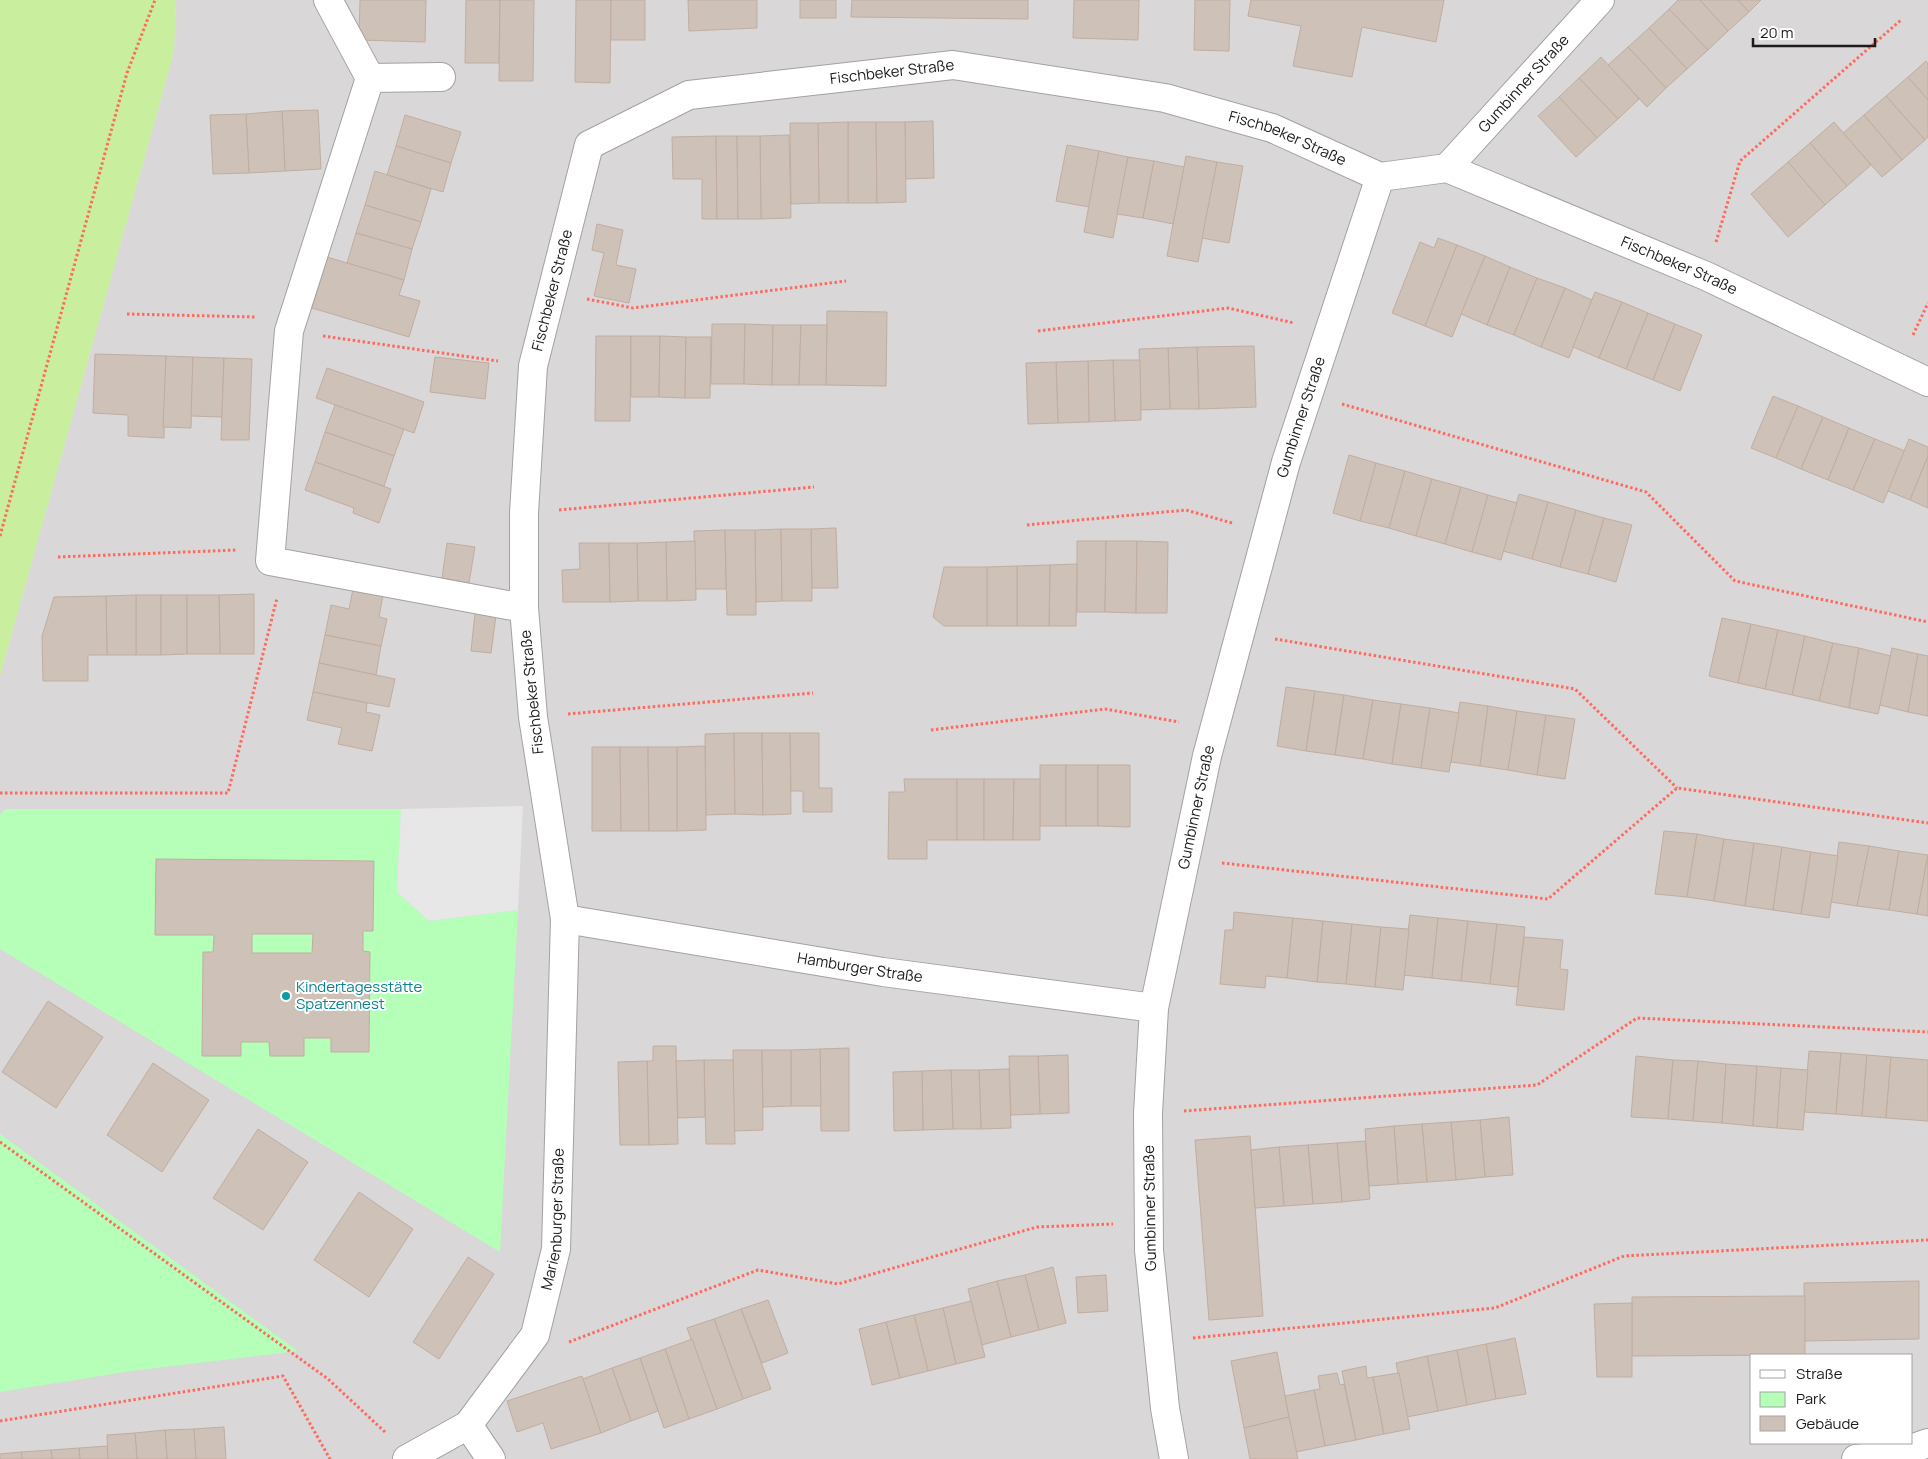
<svg xmlns="http://www.w3.org/2000/svg" width="1928" height="1459" viewBox="0 0 1928 1459" font-family="Manrope,sans-serif">
<style>
.residential{fill:#d9d7d8;fill-rule:evenodd}
.grass{fill:#c8ee9e}
.park{fill:#b5ffb9}
.parking{fill:#e7e7e7}
.building{fill:#cec1b8;stroke:#c1ada0;fill-rule:evenodd}
.lines{fill:none;stroke-linecap:round;stroke-linejoin:round}
.minor-casing{stroke:#a2a2a2;stroke-width:30}
.path{stroke:#ff6a5e;stroke-width:3;stroke-dasharray:2.5 2.5;stroke-linecap:butt}
.minor{stroke:#fff;stroke-width:28}
.culture-dot{fill:#0f9aa8;stroke:#fff;stroke-width:2}
.labels{text-anchor:middle;stroke-width:4;stroke-linejoin:round;paint-order:stroke}
.street-label{font-size:15px;fill:#1b1b1b;stroke:#fff}
.culture-label{font-size:15px;fill:#0d838f;stroke:#fff;text-anchor:start}
</style>
<rect width="100%" height="100%" fill="#eee8df"/>
<path class="residential" d="M176,0h1752v1459h-1928v-783l174,-624zM1752,1355h160v88h-160z"/>
<polygon class="grass" points="0,0 176,0 174,52 0,676"/>
<g class="park">
<polygon points="5,809 401,809 397,892 429,921 518,910 500,1252 0,949 0,815"/>
<polygon points="0,1134 298,1351 131,1371 0,1392"/>
</g>
<polygon class="parking" points="523,806 518,910 429,921 397,892 401,809"/>
<g class="building">
<polygon points="360,0 426,0 425,42 359,40"/>
<polygon points="466,0 500,0 499,63 465,63"/>
<polygon points="500,0 534,0 533,81 499,81"/>
<polygon points="576,0 611,0 610,83 575,82"/>
<rect x="611" y="0" width="34" height="40"/>
<polygon points="688,0 757,0 757,28 689,31"/>
<rect x="800" y="0" width="36" height="18"/>
<polygon points="852,0 1028,0 1028,19 851,17"/>
<polygon points="1074,0 1139,0 1138,40 1073,38"/>
<polygon points="1195,0 1230,0 1229,51 1194,50"/>
<polygon points="1251,0 1444,0 1436,42 1362,27 1352,77 1293,66 1301,26 1248,16"/>
<polygon points="1678,0 1700,0 1728,31 1708,50 1669,9"/>
<polygon points="1700,0 1738,0 1749,12 1728,31"/>
<polygon points="1738,0 1761,0 1749,12"/>
<polygon points="1669,9 1708,50 1687,69 1649,28"/>
<polygon points="1649,28 1687,69 1666,88 1628,47"/>
<polygon points="1628,47 1666,88 1647,107 1608,65"/>
<polygon points="1601,57 1639,99 1618,119 1579,78"/>
<polygon points="1926,61 1928,64 1928,100 1908,77"/>
<polygon points="1908,77 1928,100 1928,137 1925,140 1886,96"/>
<polygon points="1579,78 1618,119 1597,138 1559,97"/>
<polygon points="1886,96 1925,140 1902,160 1864,115"/>
<polygon points="1559,97 1597,138 1576,157 1538,116"/>
<polygon points="318,110 321,169 285,171 282,111"/>
<polygon points="282,111 285,171 249,173 246,114"/>
<polygon points="246,114 249,173 213,174 210,115"/>
<polygon points="405,115 461,132 451,163 396,146"/>
<polygon points="1864,115 1902,160 1882,177 1843,133"/>
<polygon points="933,121 934,178 905,179 905,122"/>
<polygon points="848,122 876,122 877,203 848,203"/>
<polygon points="848,122 848,203 819,203 818,123"/>
<polygon points="876,122 905,122 906,202 877,203"/>
<polygon points="1834,122 1871,165 1847,186 1810,143"/>
<polygon points="790,123 818,123 819,203 791,204"/>
<polygon points="789,135 791,218 761,219 760,136"/>
<polygon points="716,136 717,219 702,219 702,179 673,179 672,137"/>
<polygon points="716,136 737,136 738,219 717,219"/>
<polygon points="737,136 760,136 761,219 738,219"/>
<polygon points="1810,143 1847,186 1825,205 1788,162"/>
<polygon points="1067,145 1099,151 1089,207 1056,201"/>
<polygon points="396,146 451,163 443,192 387,175"/>
<polygon points="1099,151 1128,157 1113,238 1084,232"/>
<polygon points="1186,156 1217,162 1198,262 1167,256"/>
<polygon points="1128,157 1154,161 1143,218 1117,214"/>
<polygon points="1154,161 1184,167 1173,224 1143,218"/>
<polygon points="1217,162 1243,166 1229,243 1202,238"/>
<polygon points="1788,162 1825,205 1788,237 1751,194"/>
<polygon points="375,171 431,189 421,222 365,205"/>
<polygon points="365,205 421,222 412,249 356,233"/>
<polygon points="597,224 623,230 616,265 636,269 629,303 594,296 604,253 592,250"/>
<polygon points="356,233 412,249 404,280 347,263"/>
<polygon points="1438,238 1457,245 1425,326 1392,313 1420,242 1434,248"/>
<polygon points="1457,245 1485,256 1452,337 1425,326"/>
<polygon points="1485,256 1510,267 1487,325 1461,314"/>
<polygon points="327,257 404,280 399,295 420,301 409,337 312,308"/>
<polygon points="1510,267 1537,278 1514,335 1487,325"/>
<polygon points="1537,278 1565,288 1541,347 1514,335"/>
<polygon points="1565,288 1592,300 1569,358 1541,347"/>
<polygon points="1595,292 1622,302 1599,358 1573,347"/>
<polygon points="1622,302 1648,313 1626,369 1599,358"/>
<polygon points="827,311 887,312 886,386 826,385"/>
<polygon points="1648,313 1675,324 1653,380 1626,369"/>
<polygon points="712,324 745,324 744,384 711,384"/>
<polygon points="745,324 773,325 772,385 744,384"/>
<polygon points="1675,324 1702,335 1680,391 1653,380"/>
<polygon points="773,325 801,325 799,385 772,385"/>
<polygon points="801,325 827,325 826,385 799,385"/>
<polygon points="596,336 631,336 630,421 595,421"/>
<polygon points="631,336 660,336 659,397 631,397"/>
<polygon points="660,336 686,337 685,398 659,397"/>
<polygon points="686,337 711,337 710,398 685,398"/>
<polygon points="1254,346 1256,407 1199,409 1197,347"/>
<polygon points="1197,347 1199,409 1170,409 1168,348"/>
<polygon points="1168,348 1170,409 1141,410 1139,349"/>
<polygon points="95,354 166,356 164,438 128,436 128,415 93,413"/>
<polygon points="166,356 193,357 191,428 163,427"/>
<polygon points="193,357 224,358 222,417 191,416"/>
<polygon points="435,357 489,363 485,399 430,392"/>
<polygon points="224,358 252,359 249,440 221,440"/>
<polygon points="1113,360 1140,360 1141,420 1115,421"/>
<polygon points="1113,360 1115,421 1089,422 1088,361"/>
<polygon points="1088,361 1089,422 1058,423 1056,362"/>
<polygon points="1056,362 1058,423 1028,424 1026,363"/>
<polygon points="327,368 424,402 414,433 316,398"/>
<polygon points="1773,396 1798,406 1776,458 1751,448"/>
<polygon points="335,405 404,429 394,456 325,432"/>
<polygon points="1798,406 1823,417 1801,469 1776,458"/>
<polygon points="1823,417 1849,428 1828,480 1801,469"/>
<polygon points="1849,428 1875,439 1853,490 1828,480"/>
<polygon points="325,432 394,456 384,486 315,462"/>
<polygon points="1875,439 1905,451 1883,503 1853,490"/>
<polygon points="1909,439 1928,447 1928,456 1910,500 1888,491"/>
<polygon points="1349,455 1376,463 1360,521 1333,513"/>
<polygon points="1928,456 1928,508 1910,500"/>
<polygon points="315,462 391,489 379,523 353,513 354,508 305,490"/>
<polygon points="1376,463 1405,471 1389,528 1360,521"/>
<polygon points="1405,471 1432,479 1416,536 1389,528"/>
<polygon points="1432,479 1461,487 1445,544 1416,536"/>
<polygon points="1461,487 1488,495 1472,552 1445,544"/>
<polygon points="1519,494 1548,502 1532,559 1503,551"/>
<polygon points="1488,495 1517,503 1501,560 1472,552"/>
<polygon points="1548,502 1576,510 1560,567 1532,559"/>
<polygon points="1576,510 1604,518 1588,574 1560,567"/>
<polygon points="1604,518 1632,525 1616,582 1588,574"/>
<polygon points="836,528 838,588 812,588 811,529"/>
<polygon points="781,529 782,601 756,602 755,530"/>
<polygon points="781,529 811,529 812,601 782,601"/>
<polygon points="725,530 726,589 695,589 694,531"/>
<polygon points="725,530 755,530 756,615 727,615"/>
<polygon points="695,541 696,600 667,601 666,542"/>
<polygon points="1077,541 1106,541 1105,612 1077,612"/>
<polygon points="1106,541 1137,541 1136,613 1105,612"/>
<polygon points="1137,541 1168,542 1167,613 1136,613"/>
<polygon points="666,542 667,601 638,601 637,543"/>
<polygon points="447,543 475,547 469,583 442,578"/>
<polygon points="579,543 609,543 610,602 563,602 562,570 580,569"/>
<polygon points="609,543 637,543 638,601 610,602"/>
<polygon points="1077,564 1076,626 1049,626 1050,565"/>
<polygon points="1050,565 1049,626 1017,626 1017,566"/>
<polygon points="1017,566 1017,626 987,626 987,567"/>
<polygon points="944,567 987,567 987,626 944,626 933,617"/>
<polygon points="353,589 383,595 379,617 387,619 381,646 325,635 331,605 349,609"/>
<polygon points="254,594 254,654 220,654 219,595"/>
<rect x="136" y="595" width="25" height="60"/>
<polygon points="136,595 136,655 107,655 106,596"/>
<polygon points="161,595 187,595 187,654 161,655"/>
<polygon points="187,595 219,595 220,654 187,654"/>
<polygon points="106,596 107,655 88,655 88,681 43,681 42,636 54,597"/>
<polygon points="475,613 496,615 491,653 471,651"/>
<polygon points="1722,618 1751,624 1738,683 1709,676"/>
<polygon points="1751,624 1778,630 1765,689 1738,683"/>
<polygon points="1778,630 1805,636 1792,695 1765,689"/>
<polygon points="325,635 381,646 376,675 319,663"/>
<polygon points="1805,636 1833,643 1819,701 1792,695"/>
<polygon points="1833,643 1859,648 1849,708 1819,701"/>
<polygon points="1859,648 1891,656 1878,714 1849,708"/>
<polygon points="1892,648 1918,654 1908,712 1880,705"/>
<polygon points="1918,654 1928,656 1928,716 1908,712"/>
<polygon points="319,663 395,679 389,707 313,692"/>
<polygon points="1286,687 1315,691 1306,751 1277,746"/>
<polygon points="1315,691 1344,695 1335,755 1306,751"/>
<polygon points="313,692 367,703 366,712 380,715 372,751 338,744 342,728 307,720"/>
<polygon points="1344,695 1373,700 1363,759 1335,755"/>
<polygon points="1373,700 1401,704 1392,764 1363,759"/>
<polygon points="1460,702 1488,706 1480,766 1451,762"/>
<polygon points="1401,704 1430,708 1421,768 1392,764"/>
<polygon points="1488,706 1517,711 1508,770 1480,766"/>
<polygon points="1430,708 1459,713 1449,772 1421,768"/>
<polygon points="1517,711 1546,715 1537,775 1508,770"/>
<polygon points="1546,715 1575,719 1565,779 1537,775"/>
<polygon points="734,733 735,814 706,815 705,734"/>
<polygon points="734,733 762,733 763,815 735,814"/>
<polygon points="762,733 790,733 791,814 763,815"/>
<polygon points="790,733 819,733 819,788 832,788 832,812 803,812 803,791 791,791"/>
<polygon points="705,746 706,830 677,831 677,747"/>
<polygon points="592,747 620,747 621,831 592,831"/>
<polygon points="620,747 648,747 649,831 621,831"/>
<polygon points="648,747 677,747 677,831 649,831"/>
<rect x="1040" y="765" width="26" height="61"/>
<rect x="1066" y="765" width="32" height="61"/>
<polygon points="1098,765 1130,765 1130,827 1098,826"/>
<polygon points="904,779 957,779 957,840 927,840 927,859 888,859 889,792 905,792"/>
<rect x="957" y="779" width="27" height="61"/>
<polygon points="984,779 1014,779 1013,840 984,840"/>
<polygon points="1014,779 1040,779 1040,840 1013,840"/>
<polygon points="1664,831 1697,834 1687,897 1655,894"/>
<polygon points="1697,834 1724,839 1714,901 1687,897"/>
<polygon points="1724,839 1754,843 1745,906 1714,901"/>
<polygon points="1839,842 1869,846 1857,906 1831,902"/>
<polygon points="1754,843 1782,847 1773,910 1745,906"/>
<polygon points="1869,846 1899,851 1889,910 1857,906"/>
<polygon points="1782,847 1811,852 1801,914 1773,910"/>
<polygon points="1899,851 1928,855 1917,914 1889,910"/>
<polygon points="1811,852 1838,856 1829,918 1801,914"/>
<polygon points="1928,855 1928,916 1917,914"/>
<path d="M156,859l218,2 -1,70h-10v20l7,1 -1,100h-38v-14h-27v18h-34l-1,-14h-28v14h-39l1,-104h10l1,-17h-59zM252,934h61l-1,19h-60z"/>
<polygon points="1234,912 1293,918 1287,978 1266,976 1265,988 1220,984 1225,930 1233,930"/>
<polygon points="1410,915 1438,918 1432,978 1403,975"/>
<polygon points="1293,918 1323,921 1317,982 1287,978"/>
<polygon points="1438,918 1468,921 1461,981 1432,978"/>
<polygon points="1323,921 1352,924 1346,984 1317,982"/>
<polygon points="1468,921 1497,924 1490,984 1461,981"/>
<polygon points="1352,924 1381,927 1375,987 1346,984"/>
<polygon points="1497,924 1525,927 1518,987 1490,984"/>
<polygon points="1381,927 1409,929 1403,990 1375,987"/>
<polygon points="1524,937 1563,940 1560,969 1568,970 1564,1010 1516,1005"/>
<polygon points="48,1001 103,1037 56,1108 2,1072"/>
<polygon points="653,1046 676,1046 678,1144 649,1145 647,1061 653,1061"/>
<polygon points="849,1048 849,1131 821,1131 820,1049"/>
<polygon points="820,1049 821,1106 791,1106 791,1050"/>
<polygon points="733,1050 762,1050 763,1130 734,1131"/>
<polygon points="762,1050 791,1050 791,1106 763,1107"/>
<polygon points="1809,1051 1841,1053 1836,1114 1804,1112"/>
<polygon points="1841,1053 1867,1055 1862,1116 1836,1114"/>
<polygon points="1068,1055 1069,1113 1040,1114 1038,1056"/>
<polygon points="1867,1055 1891,1057 1886,1118 1862,1116"/>
<polygon points="1009,1056 1038,1056 1040,1114 1011,1115"/>
<polygon points="1636,1056 1673,1060 1668,1119 1631,1117"/>
<polygon points="1891,1057 1928,1060 1928,1121 1886,1118"/>
<polygon points="704,1060 733,1060 735,1144 706,1144"/>
<polygon points="704,1060 705,1117 678,1118 676,1061"/>
<polygon points="1673,1060 1698,1061 1693,1121 1668,1119"/>
<polygon points="647,1061 649,1145 620,1145 618,1062"/>
<polygon points="1698,1061 1726,1064 1722,1123 1693,1121"/>
<polygon points="153,1063 209,1100 162,1172 107,1135"/>
<polygon points="1726,1064 1757,1066 1753,1126 1722,1123"/>
<polygon points="1757,1066 1781,1068 1777,1128 1753,1126"/>
<polygon points="1781,1068 1808,1070 1803,1130 1777,1128"/>
<polygon points="1009,1069 1011,1128 981,1129 979,1070"/>
<polygon points="951,1070 979,1070 981,1129 953,1129"/>
<polygon points="951,1070 953,1129 923,1130 922,1071"/>
<polygon points="922,1071 923,1130 894,1131 893,1072"/>
<polygon points="1509,1117 1513,1175 1485,1177 1480,1120"/>
<polygon points="1480,1120 1485,1177 1456,1180 1451,1122"/>
<polygon points="1451,1122 1456,1180 1427,1182 1422,1124"/>
<polygon points="1422,1124 1427,1182 1398,1184 1394,1126"/>
<polygon points="1394,1126 1398,1184 1369,1186 1365,1129"/>
<polygon points="258,1129 308,1162 263,1230 213,1198"/>
<polygon points="1250,1136 1263,1316 1209,1320 1195,1140"/>
<polygon points="1365,1141 1370,1199 1342,1202 1337,1143"/>
<polygon points="1337,1143 1342,1202 1313,1204 1308,1145"/>
<polygon points="1308,1145 1313,1204 1284,1206 1279,1147"/>
<polygon points="1279,1147 1284,1206 1255,1208 1251,1150"/>
<polygon points="359,1192 413,1229 369,1297 314,1260"/>
<polygon points="468,1257 494,1274 439,1359 413,1342"/>
<polygon points="1053,1267 1066,1323 1039,1330 1025,1275"/>
<polygon points="1025,1275 1039,1330 1011,1337 997,1281"/>
<polygon points="1106,1275 1108,1311 1078,1313 1076,1277"/>
<polygon points="997,1281 1011,1337 982,1345 968,1289"/>
<polygon points="1919,1281 1919,1339 1805,1341 1804,1283"/>
<polygon points="1805,1296 1805,1355 1632,1356 1632,1297"/>
<polygon points="768,1300 788,1353 762,1363 741,1309"/>
<polygon points="971,1301 985,1357 956,1364 943,1308"/>
<polygon points="1632,1303 1632,1377 1597,1377 1594,1304"/>
<polygon points="943,1308 956,1364 928,1371 914,1315"/>
<polygon points="741,1309 771,1389 743,1399 714,1319"/>
<polygon points="914,1315 928,1371 900,1378 886,1322"/>
<polygon points="714,1319 743,1399 717,1409 687,1328"/>
<polygon points="886,1322 900,1378 872,1385 859,1329"/>
<polygon points="1515,1338 1526,1394 1496,1399 1486,1344"/>
<polygon points="692,1339 717,1409 689,1419 665,1349"/>
<polygon points="1486,1344 1496,1399 1467,1405 1457,1350"/>
<polygon points="665,1349 689,1419 664,1428 640,1358"/>
<polygon points="1457,1350 1467,1405 1438,1411 1427,1356"/>
<polygon points="1277,1352 1289,1417 1244,1428 1231,1361"/>
<polygon points="1427,1356 1438,1411 1407,1417 1396,1363"/>
<polygon points="640,1358 658,1411 631,1421 612,1368"/>
<polygon points="1366,1366 1367,1378 1373,1377 1384,1434 1356,1440 1342,1371"/>
<polygon points="612,1368 631,1421 601,1433 583,1379"/>
<polygon points="1337,1373 1340,1385 1344,1384 1356,1440 1325,1446 1314,1390 1320,1389 1318,1376"/>
<polygon points="1399,1373 1410,1429 1384,1434 1373,1377"/>
<polygon points="582,1376 601,1433 551,1449 543,1423 517,1432 507,1401"/>
<polygon points="1314,1390 1325,1446 1296,1452 1285,1396"/>
<polygon points="1289,1417 1298,1459 1250,1459 1244,1428"/>
<polygon points="224,1427 226,1459 196,1459 194,1429"/>
<polygon points="194,1429 196,1459 167,1459 165,1430"/>
<polygon points="165,1430 167,1459 137,1459 135,1433"/>
<polygon points="135,1433 137,1459 108,1459 107,1435"/>
<polygon points="107,1446 108,1459 80,1459 79,1448"/>
<polygon points="79,1448 80,1459 52,1459 51,1450"/>
<polygon points="51,1450 52,1459 22,1459 21,1452"/>
<polygon points="21,1452 22,1459 0,1459 0,1454"/>
</g>
<g class="lines">
<defs>
<g id="minor">
<polyline points="328,0 370,78"/>
<polyline points="441,77 370,78 289,331 270,561 524,608"/>
<path id="s1" d="M1447,168l153,-168"/>
<path id="s2" d="M565,919l318,53 271,36"/>
<polyline points="468,1425 491,1459"/>
<path id="s3" d="M407,1459l61,-34 67,-90 21,-86 9,-330 -32,-202 -9,-109v-95l9,-147 56,-221 100,-50 264,-30 212,33 107,30 108,49 67,-9 259,108 222,106"/>
<path id="s4" d="M1174,1459l-9,-51 -16,-158 -1,-137 6,-105 53,-252 60,-223 19,-71 94,-285"/>
<polyline points="1856,1459 1897,1454 1928,1443"/>
</g>
</defs>
<use href="#minor" class="minor-casing"/>
<g class="path">
<polyline points="1716,242 1740,161 1901,20"/>
<polyline points="587,299 633,308 846,281"/>
<polyline points="127,314 255,317"/>
<polyline points="1038,331 1228,308 1294,323"/>
<polyline points="1913,335 1928,303"/>
<polyline points="323,336 498,361"/>
<polyline points="1342,404 1646,492 1735,581 1928,622"/>
<polyline points="559,510 814,487"/>
<polyline points="1027,525 1186,510 1232,523"/>
<polyline points="0,536 127,73 155,0"/>
<polyline points="58,557 237,550"/>
<polyline points="1275,639 1575,689 1677,788"/>
<polyline points="568,714 813,693"/>
<polyline points="931,730 1105,709 1179,722"/>
<polyline points="0,793 228,793 277,598"/>
<polyline points="1222,863 1548,899 1677,788 1928,823"/>
<polyline points="1184,1111 1537,1085 1637,1018 1928,1032"/>
<polyline points="0,1142 328,1379 385,1432"/>
<polyline points="1193,1338 1495,1308 1624,1256 1928,1240"/>
<polyline points="569,1342 758,1270 838,1284 1037,1227 1113,1224"/>
<polyline points="0,1421 283,1376 330,1459"/>
</g>
<use href="#minor" class="minor"/>
</g>
<circle class="culture-dot" cx="286" cy="996" r="5"/>
<g class="labels">
<g class="street-label">
<text dy="5" stroke="none"><textPath href="#s3" startOffset="1701">Fischbeker Straße</textPath></text>
<text dy="5" stroke="none"><textPath href="#s1" startOffset="114">Gumbinner Straße</textPath></text>
<text dy="5" stroke="none"><textPath href="#s3" startOffset="2106">Fischbeker Straße</textPath></text>
<text dy="5" stroke="none"><textPath href="#s3" startOffset="2526">Fischbeker Straße</textPath></text>
<text dy="5" stroke="none"><textPath href="#s3" startOffset="1235">Fischbeker Straße</textPath></text>
<text dy="5" stroke="none"><textPath href="#s4" startOffset="1062">Gumbinner Straße</textPath></text>
<text transform="translate(532 692) rotate(-96)" y="5">Fischbeker Straße</text>
<text dy="5" stroke="none"><textPath href="#s4" startOffset="658">Gumbinner Straße</textPath></text>
<text dy="5" stroke="none"><textPath href="#s2" startOffset="299">Hamburger Straße</textPath></text>
<text transform="translate(1150 1208) rotate(-91)" y="5">Gumbinner Straße</text>
<text dy="5" stroke="none"><textPath href="#s3" startOffset="300">Marienburger Straße</textPath></text>
</g>
<g class="culture-label">
<text x="296" y="992">Kindertagesstätte<tspan x="296" dy="17">Spatzennest</tspan></text>
</g>
</g>
<rect x="1750" y="1354" width="162" height="90" fill="#ffffff" stroke="#a4a4a4"/>
<rect x="1760" y="1370" width="25" height="8" fill="#ffffff" stroke="#a4a4a4"/>
<text x="1796" y="1379" font-size="15" fill="#1b1b1b">Straße</text>
<rect x="1760" y="1392" width="25" height="15" fill="#b5ffb9" stroke="#a4a4a4"/>
<text x="1796" y="1404" font-size="15" fill="#1b1b1b">Park</text>
<rect x="1760" y="1416" width="25" height="15" fill="#cec1b8" stroke="#a4a4a4"/>
<text x="1796" y="1429" font-size="15" fill="#1b1b1b">Gebäude</text>
<path d="M1753 38v8h122v-8" fill="none" stroke="#1b1b1b" stroke-width="2.5"/>
<text x="1760" y="38" font-size="15" fill="#1b1b1b" stroke="#ffffff" stroke-width="4" paint-order="stroke">20 m</text>
</svg>
